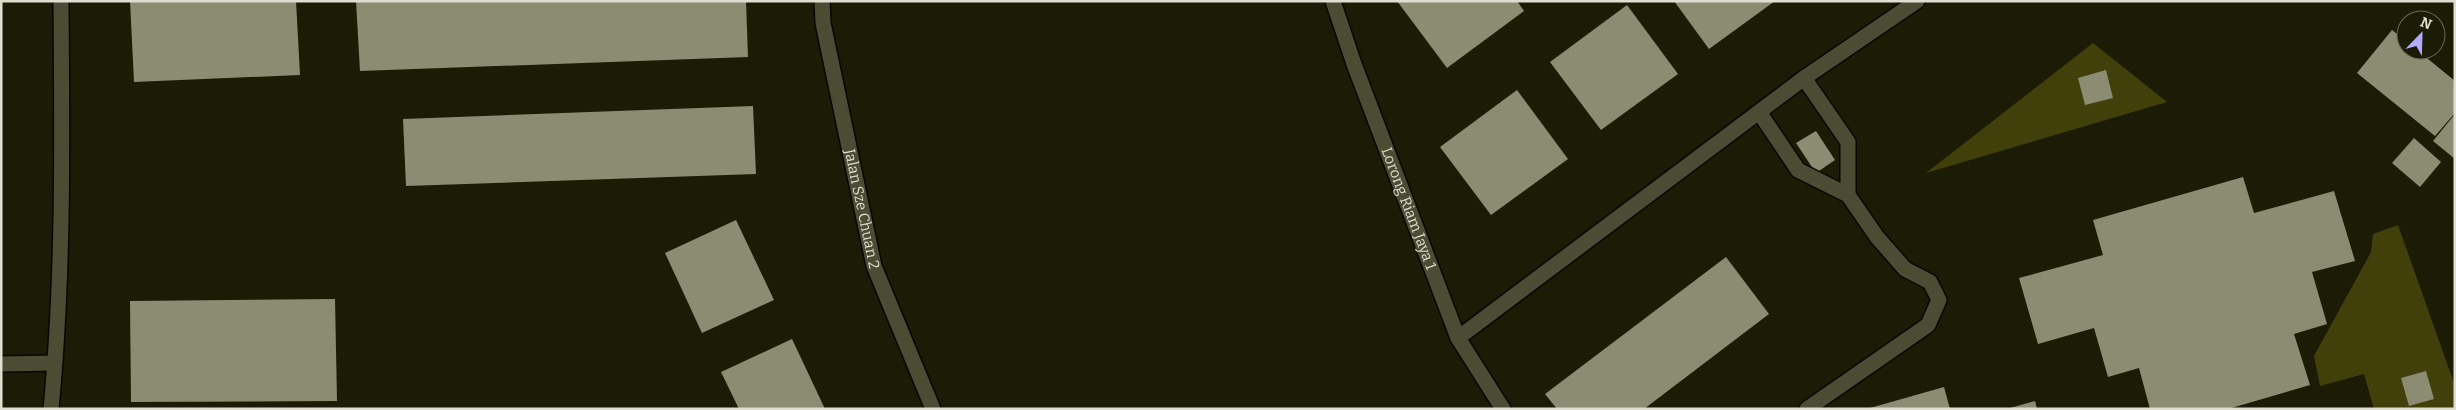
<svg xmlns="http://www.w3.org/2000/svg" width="2456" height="410" viewBox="0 0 2456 410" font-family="Bitter,serif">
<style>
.green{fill:#413f0a}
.building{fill:#8c8c73}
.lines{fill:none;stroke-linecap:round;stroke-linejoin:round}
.minor-casing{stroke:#070600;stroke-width:18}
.minor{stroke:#4c4c35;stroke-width:15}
.labels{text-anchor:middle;stroke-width:5;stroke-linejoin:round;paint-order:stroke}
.street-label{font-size:15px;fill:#deded1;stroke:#1c1c06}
</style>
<rect width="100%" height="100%" fill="#1c1c06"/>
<g class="green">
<polygon points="2093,43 2167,102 1926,173"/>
<polygon points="2398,225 2455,386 2455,409 2374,409 2364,374 2320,386 2314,356 2371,252 2373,234"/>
</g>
<g class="building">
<polygon points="130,1 296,1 300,75 134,82"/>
<polygon points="356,1 746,1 748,57 360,71"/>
<polygon points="1397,1 1517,1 1524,11 1447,68"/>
<polygon points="1674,1 1775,1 1709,49"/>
<polygon points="1627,5 1678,74 1601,130 1550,62"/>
<polygon points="2392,30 2406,41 2406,50 2417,50 2455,81 2455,113 2435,136 2357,73"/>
<polygon points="2106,70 2113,98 2085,105 2078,78"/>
<polygon points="1517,90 1568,159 1491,215 1440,147"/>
<polygon points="753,106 756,174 406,186 403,119"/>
<polygon points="2455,114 2455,159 2433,141"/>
<polygon points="1816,131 1835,160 1816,173 1796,143"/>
<polygon points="2414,138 2441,162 2420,187 2392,163"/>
<polygon points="2243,177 2254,213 2334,191 2355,261 2312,272 2327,324 2294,334 2310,385 2228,409 2150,409 2139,368 2108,377 2094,328 2038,344 2019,278 2103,255 2093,220"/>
<polygon points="736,220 774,300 702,333 665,253"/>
<polygon points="1726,257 1769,314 1644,409 1557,409 1545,394"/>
<polygon points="335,299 337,401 131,402 130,301"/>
<polygon points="792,339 825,409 739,409 721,372"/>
<polygon points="2426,371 2434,399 2409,406 2401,378"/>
<polygon points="1944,387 1950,409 1870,409 1870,408"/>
<polygon points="2035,401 2037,409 2010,409 2010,408"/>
</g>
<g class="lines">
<defs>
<g id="minor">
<path id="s1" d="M822,1l1,22 51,243 59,143"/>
<path id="s2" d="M1333,1l21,63 104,274 45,71"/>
<polyline points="1804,78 1848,142 1848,195"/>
<polyline points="1759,112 1798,170 1848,195 1877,237 1905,269 1930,282 1939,300 1928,325 1807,409"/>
<polyline points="1458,338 1804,78 1917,1"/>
<polyline points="1,364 55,363"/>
<path d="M51,409c13,-136 11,-272 10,-408"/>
</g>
</defs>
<use href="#minor" class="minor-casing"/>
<use href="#minor" class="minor"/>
</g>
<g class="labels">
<g class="street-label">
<text dy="5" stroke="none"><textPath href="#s1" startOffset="212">Jalan Sze Chuan 2</textPath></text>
<text dy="5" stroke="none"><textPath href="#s2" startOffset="221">Lorong Riam Jaya 1</textPath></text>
</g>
</g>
<rect width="2456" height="410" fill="none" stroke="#deded1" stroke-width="5"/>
<g transform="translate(2421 35) rotate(23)"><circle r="24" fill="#1c1c06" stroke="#6a6a57"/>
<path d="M0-4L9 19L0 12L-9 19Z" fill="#b3adf9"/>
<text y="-8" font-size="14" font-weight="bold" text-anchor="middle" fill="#deded1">N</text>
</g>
</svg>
